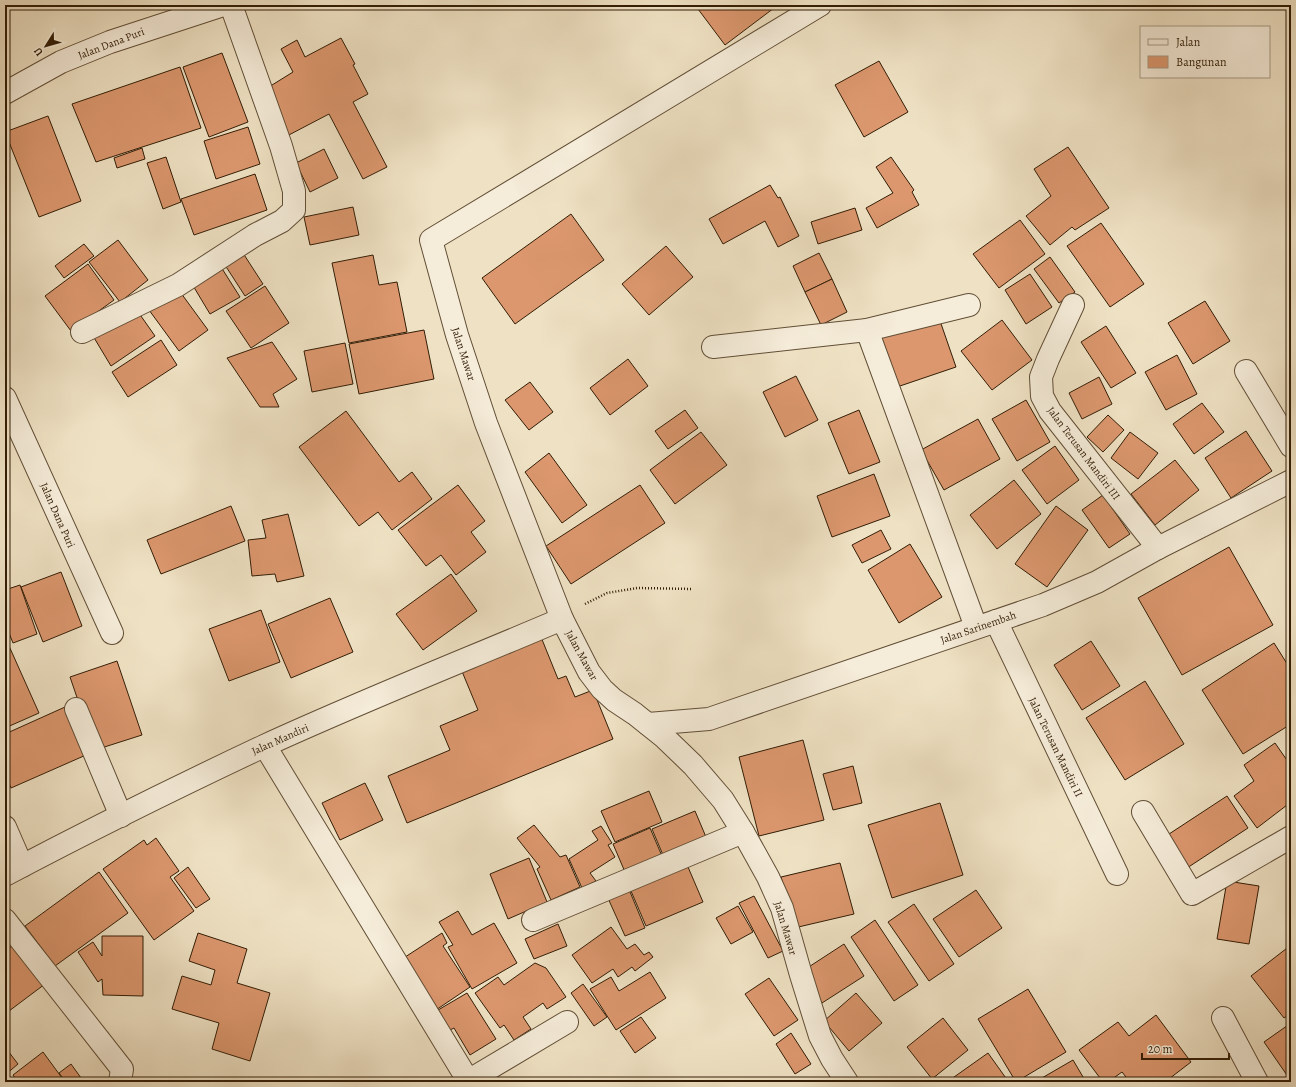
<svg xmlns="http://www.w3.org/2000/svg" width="1296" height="1087" viewBox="0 0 1296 1087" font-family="Alegreya,serif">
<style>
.building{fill:#dc976e;stroke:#321d06}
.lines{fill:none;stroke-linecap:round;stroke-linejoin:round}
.street-casing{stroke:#614e36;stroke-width:24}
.path{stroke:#321d06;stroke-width:2.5;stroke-dasharray:1 2;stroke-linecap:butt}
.street{stroke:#f5ecd9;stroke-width:22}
.labels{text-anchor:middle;stroke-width:3.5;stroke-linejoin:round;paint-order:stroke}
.street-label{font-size:11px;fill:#321d06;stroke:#f5ecd9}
</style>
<rect width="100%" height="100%" fill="#efe2c4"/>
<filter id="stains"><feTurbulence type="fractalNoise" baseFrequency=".005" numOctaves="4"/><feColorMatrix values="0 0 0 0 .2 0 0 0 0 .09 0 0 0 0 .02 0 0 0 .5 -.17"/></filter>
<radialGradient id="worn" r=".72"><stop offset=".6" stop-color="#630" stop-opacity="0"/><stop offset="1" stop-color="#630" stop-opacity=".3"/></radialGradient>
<g class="building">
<polygon points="695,5 778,5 725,45"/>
<polygon points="341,38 355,64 353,65 368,94 353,102 387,167 363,179 329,114 285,137 264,90 293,72 281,49 297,40 305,57"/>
<polygon points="222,53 248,122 209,137 183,67"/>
<polygon points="879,61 908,112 864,137 835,85"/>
<polygon points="180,67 201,128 96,162 72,104"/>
<polygon points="48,116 81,201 39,217 5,132"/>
<polygon points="248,127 260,164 216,179 204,141"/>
<polygon points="1068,147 1109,208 1075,230 1072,227 1050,245 1026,216 1051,196 1034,169"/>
<polygon points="142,148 145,159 117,168 114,158"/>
<polygon points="324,149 338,178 310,192 296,163"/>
<polygon points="166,157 181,202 163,209 147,163"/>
<polygon points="891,157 914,190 912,192 919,205 877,228 866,208 893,193 876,167"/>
<polygon points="255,174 267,210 194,235 181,199"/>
<polygon points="770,185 778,198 780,197 799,236 778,247 765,221 723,244 709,219"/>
<polygon points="353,207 359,235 310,245 304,217"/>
<polygon points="855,208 862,230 818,244 811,222"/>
<polygon points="571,214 604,260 515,324 482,278"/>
<polygon points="1020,220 1045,254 999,288 973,254"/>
<polygon points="1101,223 1144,284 1110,307 1067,246"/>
<polygon points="118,240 148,280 120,302 89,262"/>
<polygon points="84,244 94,256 64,278 55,266"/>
<polygon points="666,246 693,277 649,315 622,284"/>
<polygon points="241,250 263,284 245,296 223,262"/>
<polygon points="819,253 832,279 805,292 793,266"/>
<polygon points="373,255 379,285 397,282 407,332 349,343 332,263"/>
<polygon points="1050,257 1075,292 1059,303 1034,269"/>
<polygon points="88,264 114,300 71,331 45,296"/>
<polygon points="221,267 240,297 210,314 192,284"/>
<polygon points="1030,274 1052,307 1026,324 1005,290"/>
<polygon points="832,279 847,312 821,325 805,292"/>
<polygon points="265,286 289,323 251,348 226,311"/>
<polygon points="178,289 208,330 179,351 149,310"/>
<polygon points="1205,301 1230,341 1193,364 1168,323"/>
<polygon points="136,309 155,336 111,366 93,336"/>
<polygon points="938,315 956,367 894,388 876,336"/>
<polygon points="1002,320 1032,360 992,390 961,351"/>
<polygon points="1106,326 1136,373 1111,388 1081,342"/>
<polygon points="424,330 434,379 359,394 349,344"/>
<polygon points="161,340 177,365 128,397 112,372"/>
<polygon points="272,342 297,379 273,394 279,407 260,407 227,358"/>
<polygon points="345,343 353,384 312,392 304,351"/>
<polygon points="1177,355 1197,394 1166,410 1145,372"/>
<polygon points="628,359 648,386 610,415 590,388"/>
<polygon points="796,376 818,420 785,437 763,392"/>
<polygon points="1099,377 1112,404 1082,419 1069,393"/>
<polygon points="530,382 553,412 529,430 505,400"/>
<polygon points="1026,400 1050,442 1017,461 992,419"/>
<polygon points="1202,403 1224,432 1194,454 1173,424"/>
<polygon points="685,410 698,428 668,449 655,431"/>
<polygon points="859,410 880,462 849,474 828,423"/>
<polygon points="346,411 399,482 412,472 432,499 392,530 378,512 359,526 299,447"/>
<polygon points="1108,415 1124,430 1103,452 1087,437"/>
<polygon points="978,419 1000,459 944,490 921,450"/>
<polygon points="1246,431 1272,471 1231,498 1205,458"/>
<polygon points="701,432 727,465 675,504 650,470"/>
<polygon points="1130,432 1158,453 1138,479 1111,458"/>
<polygon points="1055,446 1079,480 1047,504 1022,470"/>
<polygon points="549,453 587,505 562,523 525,472"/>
<polygon points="1175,460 1199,490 1155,525 1131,494"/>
<polygon points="874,474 890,516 832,537 817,496"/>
<polygon points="1014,480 1041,514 997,549 970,515"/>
<polygon points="458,485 485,521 471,532 486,552 456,575 441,555 426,566 398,530"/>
<polygon points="640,485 665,523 571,584 546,546"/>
<polygon points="1103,495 1130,534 1109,548 1082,510"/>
<polygon points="231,506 245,541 161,574 147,540"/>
<polygon points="1056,506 1088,530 1047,587 1015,564"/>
<polygon points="288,514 304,576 277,582 275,574 252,576 248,540 266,538 262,520"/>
<polygon points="881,530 891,549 862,563 852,545"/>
<polygon points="910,544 942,597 899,623 868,570"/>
<polygon points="1229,547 1273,625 1182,675 1138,598"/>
<polygon points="61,572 82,626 43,642 21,587"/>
<polygon points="451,574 477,611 423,650 396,614"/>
<polygon points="20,585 37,634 13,643 5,623 5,590"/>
<polygon points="330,598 353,652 291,678 268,624"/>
<polygon points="261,610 280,662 229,681 209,629"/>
<polygon points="5,637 39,713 5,728"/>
<polygon points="541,637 558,679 566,676 575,697 593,690 613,739 407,823 388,776 450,750 440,726 478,710 461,669"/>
<polygon points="1091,641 1120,686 1082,710 1054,665"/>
<polygon points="1274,643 1291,670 1291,724 1243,754 1202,690"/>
<polygon points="117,661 142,735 95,750 70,677"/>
<polygon points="1145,681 1184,744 1125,780 1086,718"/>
<polygon points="65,707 86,755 11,788 5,774 5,734"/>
<polygon points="803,740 824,820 759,836 739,757"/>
<polygon points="1275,743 1291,766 1291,802 1257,828 1234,796 1254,781 1244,765"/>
<polygon points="853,766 862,803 833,810 823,774"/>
<polygon points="365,783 383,820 340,840 322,803"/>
<polygon points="649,791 662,822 615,842 601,811"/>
<polygon points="1227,796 1248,828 1187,868 1166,836"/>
<polygon points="940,803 963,875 892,898 868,825"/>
<polygon points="695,811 706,837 663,855 652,829"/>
<polygon points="534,825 560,857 566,855 580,887 551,900 537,869 540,867 517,838"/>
<polygon points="601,826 612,843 608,845 615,857 590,873 596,881 582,888 569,859 598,840 592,831"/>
<polygon points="650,828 662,856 625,872 613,844"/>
<polygon points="156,838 179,871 170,877 194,911 154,940 103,869 144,840 147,845"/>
<polygon points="529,858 547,902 508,919 490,874"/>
<polygon points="685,860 703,902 646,926 628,884"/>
<polygon points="840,863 854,914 794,928 781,877"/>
<polygon points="188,867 210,899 196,908 174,878"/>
<polygon points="99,872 128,913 55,966 25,926"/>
<polygon points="1227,881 1259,886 1249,944 1217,939"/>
<polygon points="628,887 645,928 625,936 607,896"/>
<polygon points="976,890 1002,928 959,957 933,919"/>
<polygon points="754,896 783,951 768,958 739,903"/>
<polygon points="914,904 954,964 929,981 888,922"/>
<polygon points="738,906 753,932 731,944 716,918"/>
<polygon points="458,911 472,935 494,923 517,963 472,989 448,947 453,945 439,922"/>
<polygon points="875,920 918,985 894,1001 851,937"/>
<polygon points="558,924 567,946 534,959 525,939"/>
<polygon points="611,927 627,949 635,944 644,955 649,952 653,957 635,971 632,967 618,977 613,969 592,983 572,955"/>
<polygon points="198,933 247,949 237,983 270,993 250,1061 212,1049 219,1023 172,1009 182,976 211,985 215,970 189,961"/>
<polygon points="442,933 447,943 443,946 470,987 433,1012 399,961"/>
<polygon points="102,936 143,936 143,996 103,995 102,979 98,982 78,952 93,942 102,956"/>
<polygon points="15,944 45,984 5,1014 5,951"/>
<polygon points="844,944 864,976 822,1003 801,972"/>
<polygon points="1291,945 1291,1013 1284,1018 1251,976"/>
<polygon points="535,963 546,968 566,997 547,1009 543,1003 523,1017 531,1029 514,1040 504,1025 500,1028 475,993 498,977 504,985"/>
<polygon points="650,972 666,998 616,1030 590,989 611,977 619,991"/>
<polygon points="769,978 798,1020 774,1036 745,994"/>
<polygon points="583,984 607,1017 594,1026 571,993"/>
<polygon points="1028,989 1066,1052 1016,1082 978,1019"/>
<polygon points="467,993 496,1039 470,1055 454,1028 446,1032 433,1013"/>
<polygon points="856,993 882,1023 849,1051 824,1021"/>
<polygon points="1156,1015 1191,1062 1165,1082 1130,1082 1122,1072 1108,1082 1103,1082 1079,1050 1118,1022 1129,1036"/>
<polygon points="641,1017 656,1038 635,1053 620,1031"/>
<polygon points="943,1018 968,1050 932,1079 907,1047"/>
<polygon points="1291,1023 1291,1081 1264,1042"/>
<polygon points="791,1033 811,1064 795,1074 776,1044"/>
<polygon points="5,1047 18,1064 5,1075"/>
<polygon points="43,1052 65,1082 18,1082 13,1075"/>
<polygon points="988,1053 1008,1081 1006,1082 947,1082"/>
<polygon points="1073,1060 1086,1082 1035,1082"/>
<polygon points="71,1064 84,1082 66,1082 59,1073"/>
</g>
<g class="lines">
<defs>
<g id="street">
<polyline points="820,5 431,240 457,335 486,423 562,619 589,672 602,689 614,700 635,714 665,738 693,765 723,800 743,832 768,877 782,908 801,975 820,1036 832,1059 847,1082"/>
<polyline points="5,93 61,62 110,42 223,5"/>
<polyline points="1073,305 1048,359 1041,377 1042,396 1050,411 1158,548"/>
<polyline points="867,330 976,627"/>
<polyline points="82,332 178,285 255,235 282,221 294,210 294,191 281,146 231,5"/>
<polyline points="713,347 867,330 969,305"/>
<polyline points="1246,371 1291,446"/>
<polyline points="5,398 112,633"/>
<polyline points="996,621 1117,874"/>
<polyline points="76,709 121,816"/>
<polyline points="648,724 709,719 1043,605 1097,582 1158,548 1291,481"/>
<polyline points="265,746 469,1082"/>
<polyline points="1143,812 1192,894 1291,837"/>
<polyline points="5,827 22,866"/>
<path d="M5,875c85,-45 172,-88 259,-129 98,-45 199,-85 298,-127"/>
<polyline points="5,920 122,1069 120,1082"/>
<polyline points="533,920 743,832"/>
<polyline points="1223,1018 1257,1082"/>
<polyline points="468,1081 567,1022"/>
</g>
</defs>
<use href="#street" class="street-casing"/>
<polyline class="path" points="585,604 607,593 637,588 693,589"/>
<use href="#street" class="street"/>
</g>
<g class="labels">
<g class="street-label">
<text transform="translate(111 43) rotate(-21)" y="4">Jalan Dana Puri</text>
<text transform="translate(464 354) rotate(72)" y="4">Jalan Mawar</text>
<text transform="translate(1084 453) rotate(53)" y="4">Jalan Terusan Mandiri III</text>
<text transform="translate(58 515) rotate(66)" y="4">Jalan Dana Puri</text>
<text transform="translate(978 627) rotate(-19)" y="4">Jalan Sarinembah</text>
<text transform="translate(582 655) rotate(61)" y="4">Jalan Mawar</text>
<text transform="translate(280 739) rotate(-24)" y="4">Jalan Mandiri</text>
<text transform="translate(1056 747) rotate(64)" y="4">Jalan Terusan Mandiri II</text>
<text transform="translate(786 928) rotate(73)" y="4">Jalan Mawar</text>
</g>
</g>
<rect width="1296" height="1087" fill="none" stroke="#efe2c4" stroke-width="20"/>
<rect x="6" y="6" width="1284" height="1075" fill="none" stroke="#321d06" stroke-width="2"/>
<rect x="10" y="10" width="1276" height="1067" fill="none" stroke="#321d06"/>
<rect x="1140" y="26" width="130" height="52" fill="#f5ecd9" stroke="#a79985"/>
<rect x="1148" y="39" width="20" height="6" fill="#f5ecd9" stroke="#a79985"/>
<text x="1176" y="46" font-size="12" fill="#321d06">Jalan</text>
<rect x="1148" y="56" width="20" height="12" fill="#dc976e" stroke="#a79985"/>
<text x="1176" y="66" font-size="12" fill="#321d06">Bangunan</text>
<g transform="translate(46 46) rotate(233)" stroke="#f5ecd9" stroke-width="3" paint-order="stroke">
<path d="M0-3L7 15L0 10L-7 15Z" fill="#321d06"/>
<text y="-6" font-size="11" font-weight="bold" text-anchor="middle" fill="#321d06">U</text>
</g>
<path d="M1142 1053v6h87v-6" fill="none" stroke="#321d06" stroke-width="2"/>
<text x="1148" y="1053" font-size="12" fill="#321d06" stroke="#f5ecd9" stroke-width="3" paint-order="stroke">20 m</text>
<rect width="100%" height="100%" filter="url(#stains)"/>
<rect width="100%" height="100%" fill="url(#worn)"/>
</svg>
